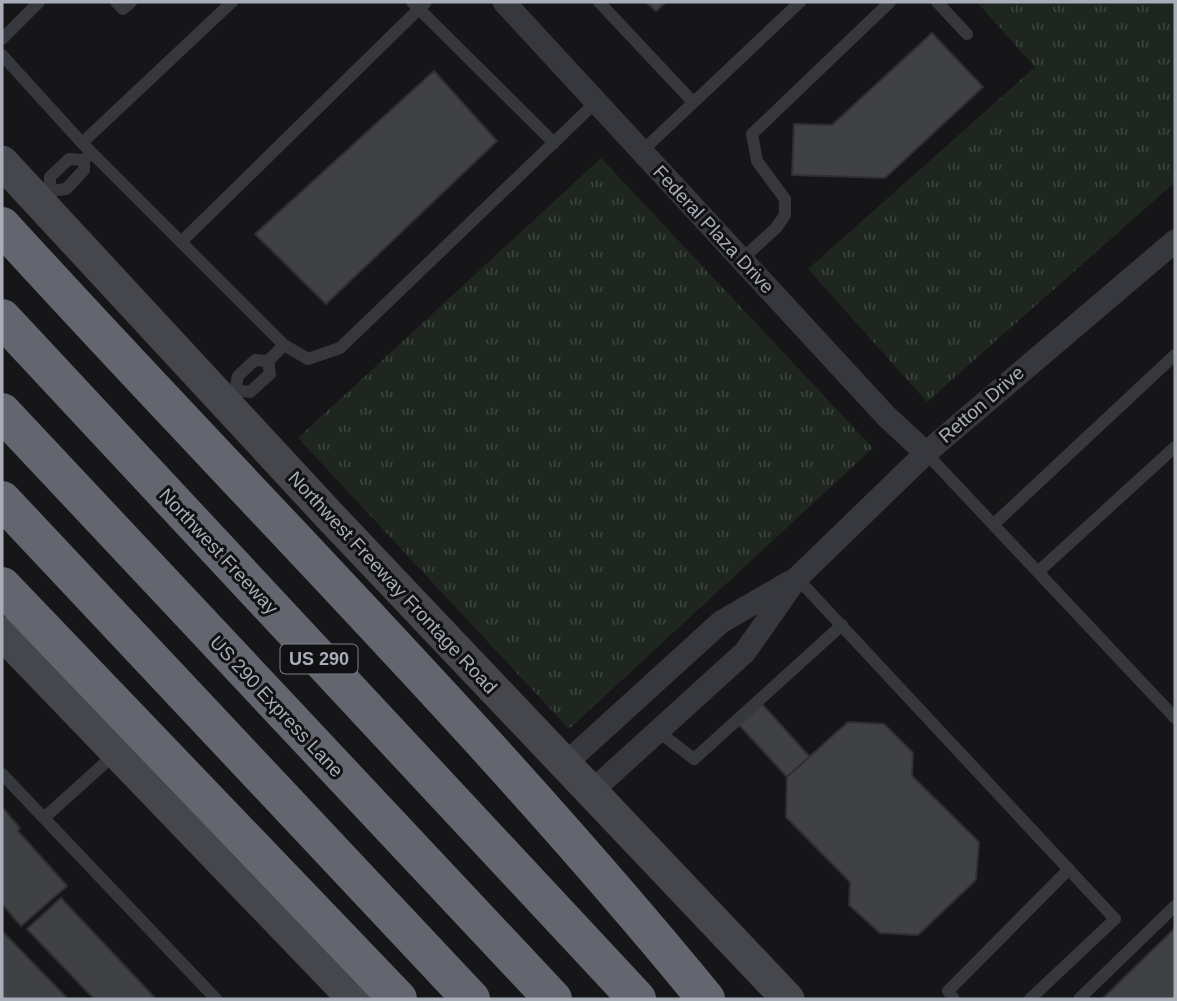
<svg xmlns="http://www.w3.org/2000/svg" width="1177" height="1001" viewBox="0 0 1177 1001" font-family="Helvetica,sans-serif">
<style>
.grass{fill:url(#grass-tufts)}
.building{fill:#404145;stroke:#303034;stroke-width:2}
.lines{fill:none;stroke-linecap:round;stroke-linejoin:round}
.lane{stroke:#37383d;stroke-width:12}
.street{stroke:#37383d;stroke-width:23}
.secondary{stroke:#45474d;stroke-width:33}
.highway{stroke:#63666e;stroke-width:38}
.labels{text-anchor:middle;stroke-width:6;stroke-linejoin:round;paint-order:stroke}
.shield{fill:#111113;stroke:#7b7e86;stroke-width:2}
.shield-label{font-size:18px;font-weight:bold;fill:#a8adb8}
.street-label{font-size:19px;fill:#a8adb8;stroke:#111113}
</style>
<defs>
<pattern id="grass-tufts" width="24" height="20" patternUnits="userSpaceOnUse" patternTransform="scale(1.75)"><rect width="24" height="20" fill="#1e261f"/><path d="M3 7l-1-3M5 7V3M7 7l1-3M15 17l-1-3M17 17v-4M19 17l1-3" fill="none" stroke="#3c433d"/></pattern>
</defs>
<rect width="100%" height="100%" fill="#161618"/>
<g class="grass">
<polygon points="977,2 1175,2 1175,182 927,402 808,269 1035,67"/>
<polygon points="601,158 873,448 569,729 298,438"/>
</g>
<g class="building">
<polygon points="646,2 666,2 656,11"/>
<polygon points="932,33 983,87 885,178 792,175 794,124 832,125"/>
<polygon points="434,71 497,141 326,304 255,234"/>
<polygon points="762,704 810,757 787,777 739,725"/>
<polygon points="848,722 884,724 913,753 912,776 979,842 976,880 918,935 880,933 849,905 850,882 786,817 787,777"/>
<polygon points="2,807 20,828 18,831 67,886 21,926 2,904"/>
<polygon points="61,898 156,999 94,999 27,929"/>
<polygon points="1175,928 1175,999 1102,999"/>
<polygon points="2,931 68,999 2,999"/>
</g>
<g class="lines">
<g class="lane">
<polyline points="116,2 123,9 131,2"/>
<polyline points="232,2 82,143 181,242 426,2"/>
<polyline points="412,2 554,143"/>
<polyline points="599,2 693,102"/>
<polyline points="937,2 967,34"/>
<polyline points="2,39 39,2"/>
<polyline points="2,55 82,143"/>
<polyline points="642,151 800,2"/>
<polyline points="50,191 50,177 69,159 84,160"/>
<polyline points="39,201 50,191 66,189 84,170 84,160 91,153"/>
<polyline points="181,242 284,345"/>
<polyline points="742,259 776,228 785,215 785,199 757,161 752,134 890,2"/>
<polyline points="235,390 250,392 270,374 268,361"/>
<polyline points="226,400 235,390 238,376 255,360 268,361 284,345 308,359 340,348 596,102"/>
<polyline points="926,453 1175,718"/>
<polyline points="994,524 1175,355"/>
<polyline points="1039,571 1175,447"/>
<polyline points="797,578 1115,919 1030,999"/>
<polyline points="659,732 694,759 842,625"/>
<polyline points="2,774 216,999"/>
<polyline points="44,818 116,753"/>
<polyline points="954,999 948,991 1069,869"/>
<polyline points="1079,999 1175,906"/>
</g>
<g class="street">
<polyline points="504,2 887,417 926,453"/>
<polyline points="565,764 721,622 790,582"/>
<polyline points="591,792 745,652 797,578 926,453 1175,241"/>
</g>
<g class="secondary">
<polyline points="2,162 327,513 788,999"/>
<polyline points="2,633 354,999"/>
</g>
<g class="highway">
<path d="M2,226c235,258 483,503 704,773"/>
<polyline points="2,318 637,999"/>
<polyline points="2,412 553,999"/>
<polyline points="2,500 471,999"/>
<polyline points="2,586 398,999"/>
</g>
</g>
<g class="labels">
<rect class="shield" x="280.5" y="644.5" width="77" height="29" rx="5"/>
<g class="shield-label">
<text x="319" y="665">US 290</text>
</g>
<g class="street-label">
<text transform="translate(714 229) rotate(47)" y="7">Federal Plaza Drive</text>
<text transform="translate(981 404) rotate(-41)" y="7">Retton Drive</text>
<text transform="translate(219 551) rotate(47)" y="7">Northwest Freeway</text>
<text transform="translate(393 582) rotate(47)" y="7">Northwest Freeway Frontage Road</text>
<text transform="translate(277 706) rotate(47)" y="7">US 290 Express Lane</text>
</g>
</g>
<rect width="1177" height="1001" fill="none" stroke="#a8adb8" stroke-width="7"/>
</svg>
